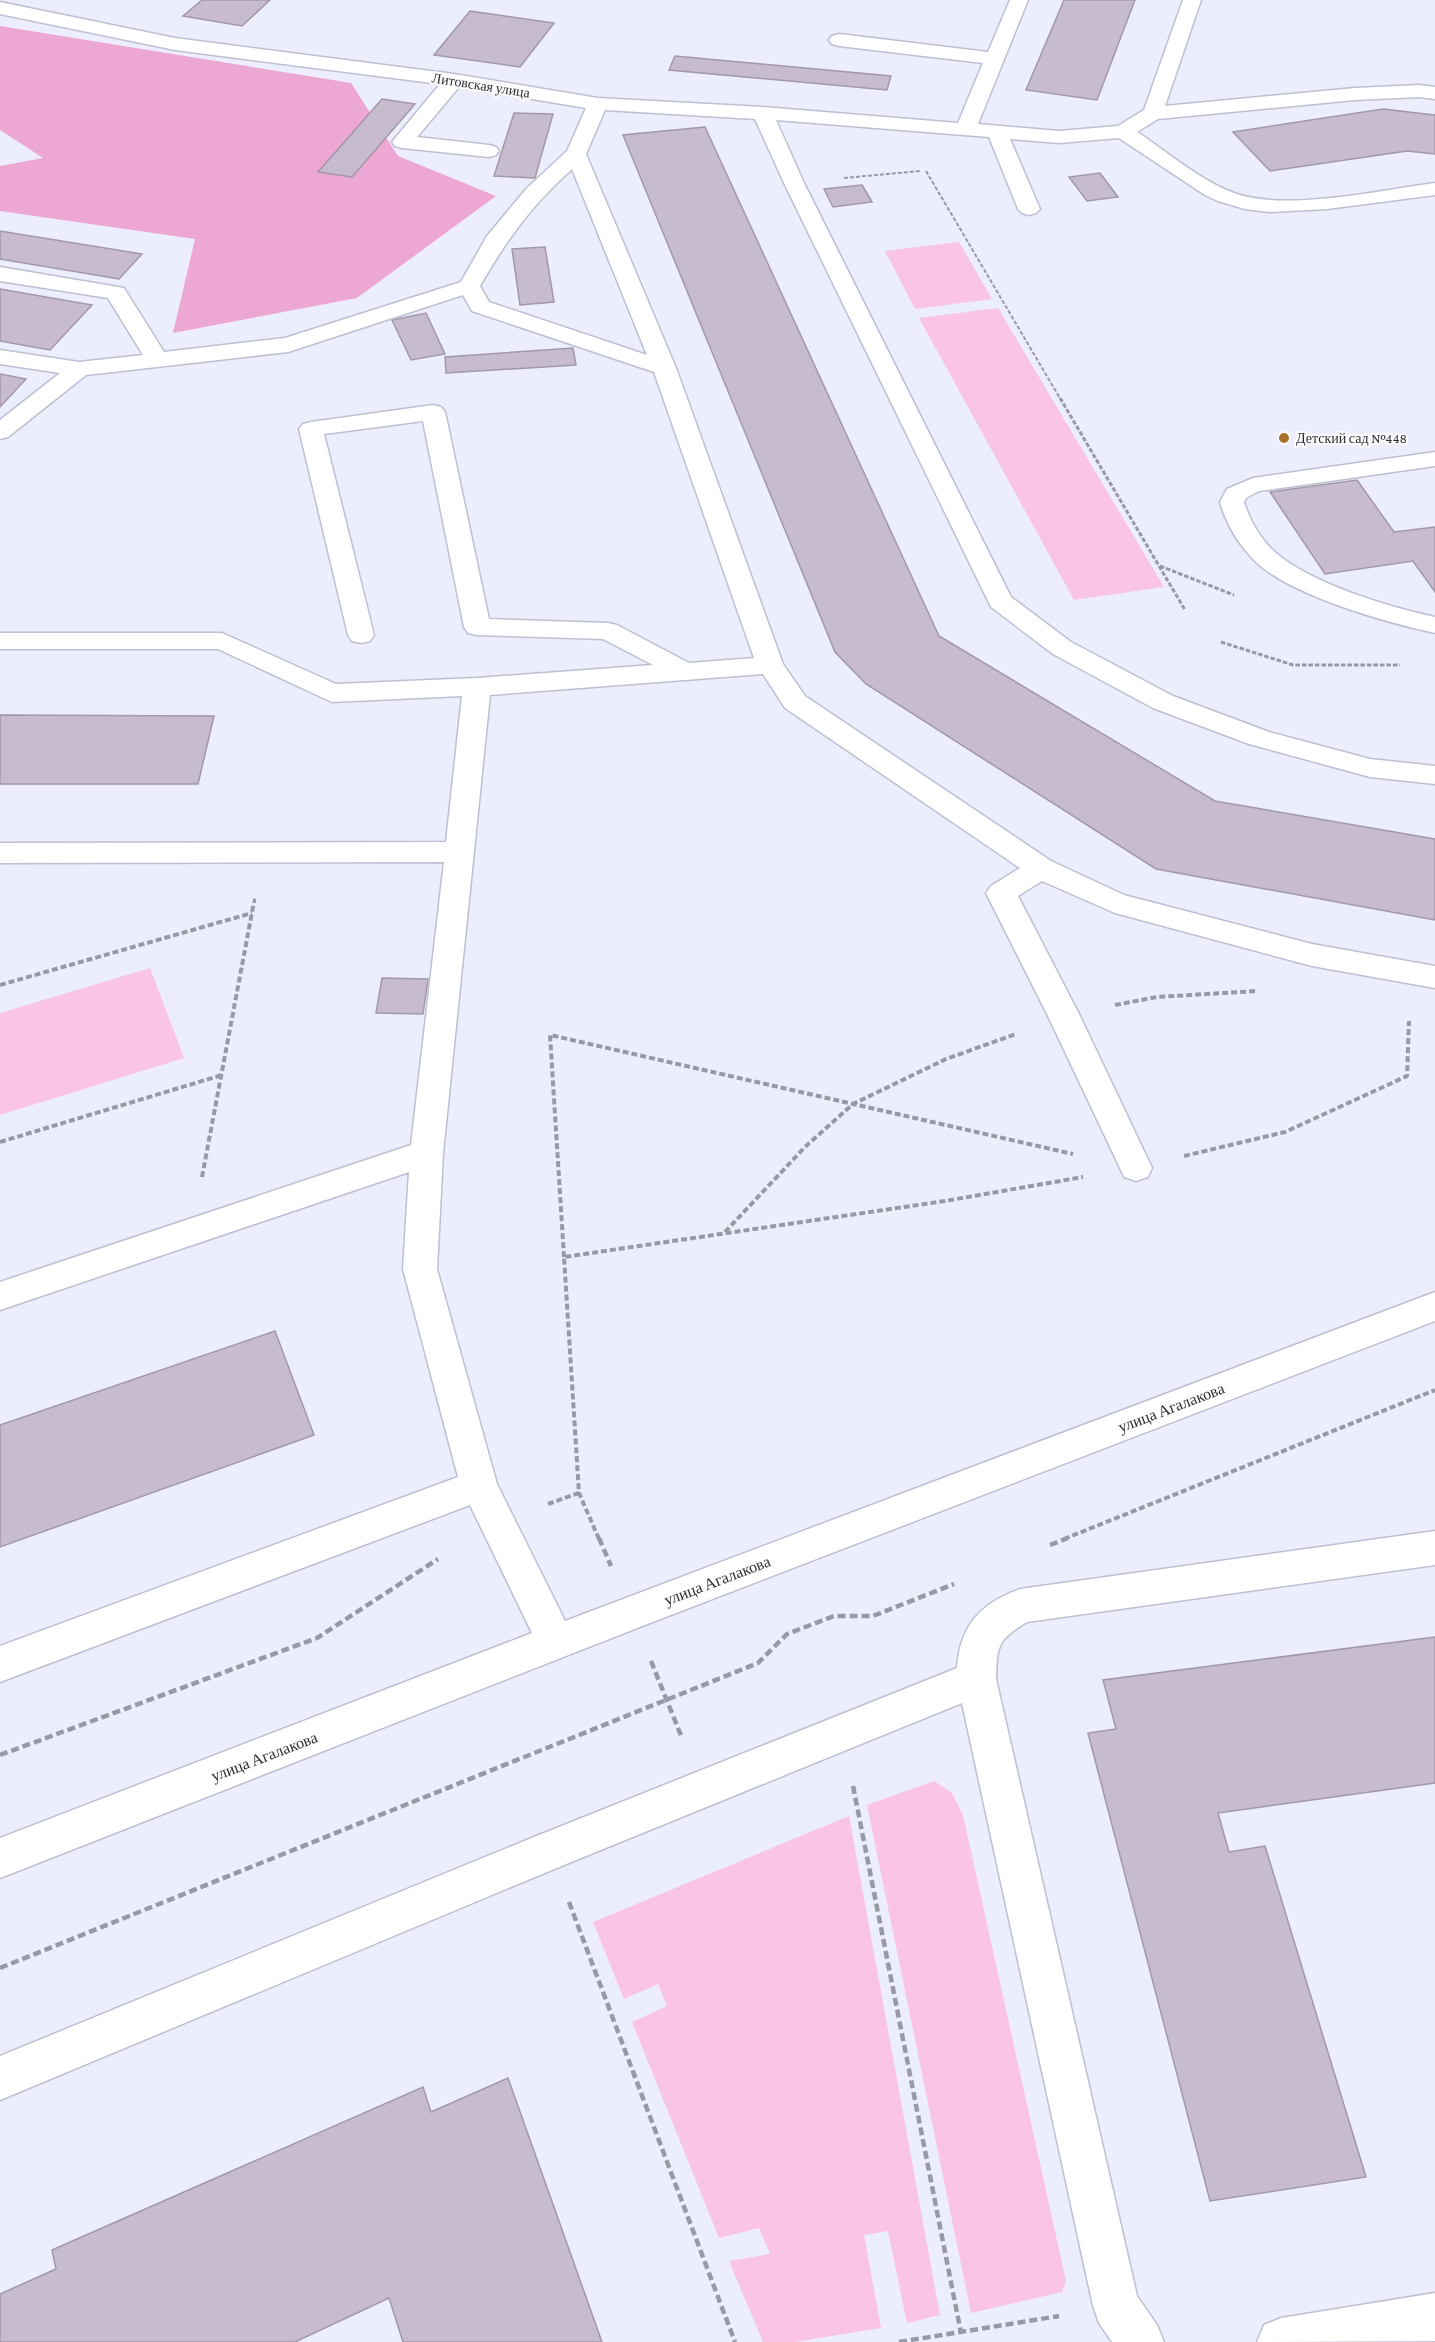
<svg xmlns="http://www.w3.org/2000/svg" width="1435" height="2342" viewBox="0 0 1435 2342" font-family="'Crimson Pro',serif">
<style>
.green{fill:#fac4e7}
.forest{fill:#eda7d5}
.building{fill:#c6bcce;stroke:#a298a9;stroke-width:1.5}
.lines{fill:none;stroke-linecap:round;stroke-linejoin:round}
.minor-casing{stroke:#bebfd2;stroke-width:3}
.path-far3{stroke:#9899a5;stroke-width:2;stroke-dasharray:4 2;stroke-linecap:butt}
.path-far2{stroke:#9899a5;stroke-width:3;stroke-dasharray:4.5 2;stroke-linecap:butt}
.path-far1{stroke:#9899a5;stroke-width:4;stroke-dasharray:6 3;stroke-linecap:butt}
.path{stroke:#9899a5;stroke-width:4.5;stroke-dasharray:8 4;stroke-linecap:butt}
.minor{fill:#fff;fill-rule:evenodd}
.poi-dot{fill:#a9702e;stroke:#fcfcfc;stroke-width:2}
.labels{text-anchor:middle;stroke-width:4.5;stroke-linejoin:round;paint-order:stroke}
.far-street-label{font-size:14px;fill:#2e2f36;stroke:#fcfcfc}
.far-poi-label{font-size:14px;fill:#2e2f36;stroke:#fcfcfc;text-anchor:start}
.street-label{font-size:16px;fill:#2e2f36;stroke:#fcfcfc}
</style>
<rect width="100%" height="100%" fill="#ecedfd"/>
<g class="green">
<polygon points="959,242 992,299 915,309 885,251"/>
<polygon points="998,308 1164,587 1074,600 919,318"/>
<polygon points="150,968 184,1058 0,1115 0,1013"/>
<polygon points="934,1781 952,1793 963,1815 1066,2281 1062,2292 971,2313 867,1805"/>
<polygon points="849,1816 940,2315 907,2323 888,2231 864,2235 881,2328 795,2342 763,2342 729,2261 770,2254 759,2228 719,2238 632,2022 667,2006 658,1984 624,1999 593,1922"/>
</g>
<polygon class="forest" points="0,26 351,83 398,156 496,196 357,298 173,333 195,239 0,211 0,166 43,158 0,130"/>
<g class="building">
<polygon points="202,0 270,0 242,26 183,16"/>
<polygon points="1064,0 1135,0 1097,100 1026,90"/>
<polygon points="470,11 554,23 520,67 434,55"/>
<polygon points="675,56 891,76 887,90 669,70"/>
<polygon points="382,99 415,104 352,177 318,172"/>
<polygon points="1383,109 1435,115 1435,154 1407,151 1270,171 1233,132"/>
<polygon points="514,113 553,114 535,178 494,176"/>
<polygon points="705,127 939,636 1215,801 1435,839 1435,920 1156,869 866,684 835,652 623,135"/>
<polygon points="1100,173 1118,197 1087,201 1069,177"/>
<polygon points="862,185 872,202 833,207 824,189"/>
<polygon points="0,231 142,254 119,279 0,259"/>
<polygon points="545,247 554,302 520,305 512,249"/>
<polygon points="0,289 92,305 50,350 0,341"/>
<polygon points="426,313 445,354 411,360 392,320"/>
<polygon points="573,348 576,365 446,373 445,357"/>
<polygon points="0,374 26,379 0,407"/>
<polygon points="1357,480 1394,532 1435,527 1435,592 1413,561 1325,574 1270,492"/>
<polygon points="0,715 214,716 198,784 0,784"/>
<polygon points="382,978 428,979 423,1014 376,1013"/>
<polygon points="275,1331 314,1435 0,1547 0,1425"/>
<polygon points="1435,1637 1435,1783 1218,1813 1229,1852 1265,1846 1366,2177 1210,2201 1088,1733 1116,1729 1103,1680"/>
<polygon points="508,2078 602,2342 403,2342 389,2298 295,2342 0,2342 0,2294 56,2269 52,2250 423,2087 431,2112"/>
</g>
<g class="lines">
<defs>
<g id="minor">
<path d="M1010,0h18l-50,124 81,7 59,-5 26,-16 39,-110h18l-36,106 190,-18 64,-3 16,2v12l-16,-2 -64,3 -197,19 -21,13c31,20 62,48 97,61 51,19 147,-3 201,-10v12l-108,14 -58,3 -24,-3 -27,-8 -13,-6 -86,-57 -60,5 -49,-4 30,70 -4,4 -7,2 -7,-2 -4,-4 -29,-72 -213,-17 28,63 207,414 60,45 102,54 96,36 101,27 65,7v18l-65,-7 -121,-33 -96,-36 -100,-54 -62,-47 -207,-424 -29,-64 -150,-9 -19,44 90,214 107,296 22,32 246,165 73,34 188,49 123,22v22l-123,-22 -197,-53 -73,-32 -24,15 62,120 72,152 -4,9 -12,4 -12,-4 -4,-9 -72,-152 -62,-123 5,-7 29,-18 -235,-160 -22,-34 -273,21 -47,458 -6,116 60,215 68,137 870,-329v29l-790,304 -645,253v-40l532,-205 -62,-128 -470,177v-36l458,-169 -55,-208 6,-97 -409,138v-28l411,-137 33,-283 -444,1v-20l446,-1 16,-146 -130,6 -114,-53h-218v-16h222l114,51 141,-6 176,-13 -50,-26 -126,-4 -9,-2 -4,-6 -41,-206 -99,13 50,201 -4,6 -9,2 -9,-2 -4,-6 -49,-206 4,-5 8,-2 122,-17 8,2 4,5 44,207 119,4 9,2 72,38 65,-5 -100,-286 -182,-61 -9,-16 -175,57 -202,23 -78,62 -8,2v-19l60,-47 -60,-9v-14l79,12 64,-7 -35,-57 -108,-17v-14l124,21 40,64 121,-14 176,-56 26,-46 40,-48 40,-37 19,-43 -127,-21 -42,50 72,8 7,2 3,4 -3,4 -7,2 -87,-9 -7,-2 -3,-4 48,-58 -265,-34 -175,-36v-12l175,36 279,36 144,24 165,9 195,16 25,-60 -144,-17 -7,-2 -3,-4 3,-4 7,-2 149,18zM572,169l75,186 -158,-53 -9,-16c27,-47 51,-80 92,-117z"/>
<path d="M1435,452v14l-176,25 -13,7 -2,4c6,19 17,38 32,51 36,31 113,54 159,64v16c-48,-10 -146,-38 -180,-72 -16,-16 -29,-37 -35,-59l7,-13 26,-11z"/>
<path d="M1435,1531v34l-408,57c-30,18 -30,24 -31,57l141,617 20,29 7,17h-52l-13,-19 -6,-17 -131,-603 -398,162 -564,235v-44l534,-219 423,-169c3,-43 24,-65 63,-79z"/>
<polygon points="1435,2293 1435,2341 1257,2342 1264,2325 1281,2318"/>
</g>
</defs>
<use href="#minor" class="minor-casing"/>
<g class="path-far3">
<polyline points="926,171 1061,400"/>
<polyline points="844,178 920,171"/>
</g>
<g class="path-far2">
<polyline points="1060,398 1185,610"/>
<polyline points="1160,566 1234,595"/>
<polyline points="1221,642 1293,665 1400,665"/>
<polyline points="254,903 255,898"/>
</g>
<g class="path-far1">
<polyline points="0,985 252,913"/>
<polyline points="1115,1005 1157,997 1257,991"/>
<polyline points="0,1142 222,1075"/>
<polyline points="1184,1156 1285,1132 1407,1076 1409,1021"/>
<polyline points="202,1177 254,902"/>
<polyline points="725,1232 805,1147 853,1104 946,1059 1016,1034"/>
<polyline points="564,1257 550,1035 1073,1154"/>
<polyline points="548,1504 579,1493"/>
<polyline points="599,1539 579,1493 564,1257 945,1201 1083,1177"/>
<polyline points="1064,1539 1435,1390"/>
</g>
<g class="path">
<polyline points="599,1538 611,1566"/>
<polyline points="1050,1545 1068,1538"/>
<polyline points="651,1661 682,1738"/>
<polyline points="0,1755 317,1638 438,1559"/>
<polyline points="853,1786 961,2333"/>
<polyline points="569,1902 735,2342"/>
<polyline points="0,1968 758,1663 787,1634 834,1616 873,1616 954,1584"/>
<polyline points="899,2342 1059,2316"/>
</g>
<use href="#minor" class="minor"/>
</g>
<circle class="poi-dot" cx="1284" cy="438" r="6"/>
<g class="labels">
<g class="far-street-label">
<text transform="translate(481 85) rotate(9)" y="5">Литовская улица</text>
</g>
<g class="far-poi-label">
<text x="1296" y="443">Детский сад №448</text>
</g>
<g class="street-label">
<text transform="translate(1171 1407) rotate(-21)" y="6">улица Агалакова</text>
<text transform="translate(717 1580) rotate(-21)" y="6">улица Агалакова</text>
<text transform="translate(264 1756) rotate(-21)" y="6">улица Агалакова</text>
</g>
</g>
</svg>
